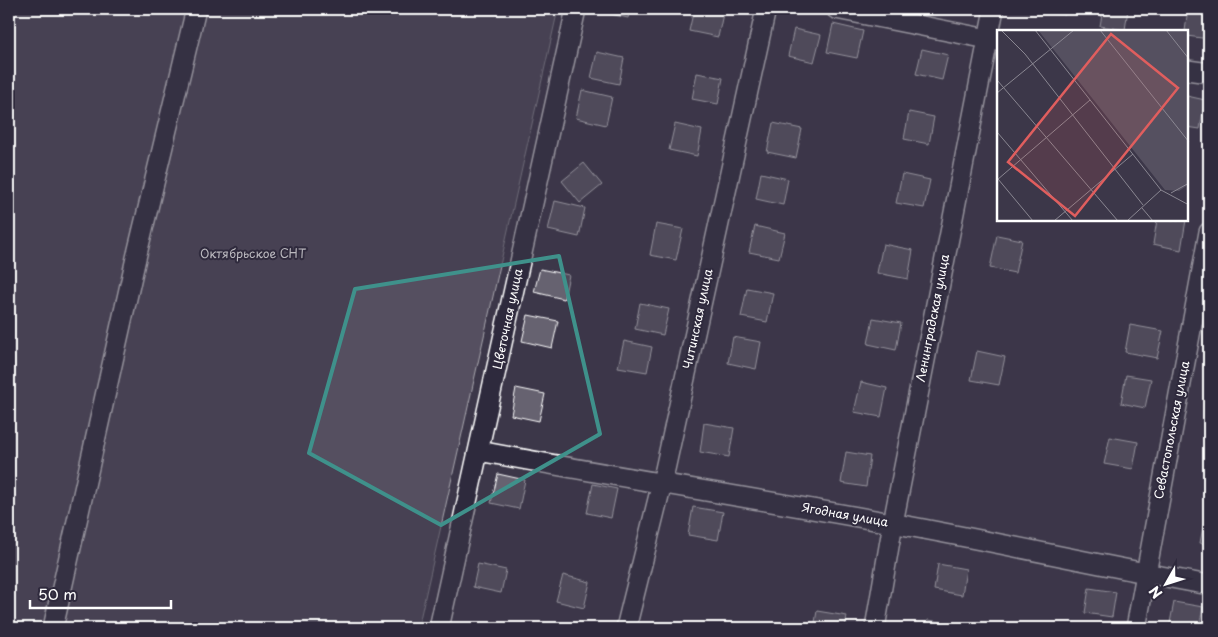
<svg xmlns="http://www.w3.org/2000/svg" width="1218" height="637" viewBox="0 0 1218 637" font-family="'Playpen Sans',sans-serif">
<style>
.green{fill:#555060;stroke:#aaa8b0}
.building{fill:#666270;stroke:#fff}
.lines{fill:none;stroke-linecap:round;stroke-linejoin:round}
.street-casing{stroke:#fff;stroke-width:22}
.street{stroke:#2f2a3d;stroke-width:19}
.marked{fill:none;stroke:#3f918b;stroke-width:4;stroke-linejoin:round}
.labels{text-anchor:middle;stroke-width:4;stroke-linejoin:round;paint-order:stroke}
.park-label{font-size:12px;fill:#bbb9bf;stroke:#2f2a3d}
.street-label{font-size:12px;fill:#fff;stroke:#2f2a3d}
.inset-road{fill:none;stroke:#8a8792;stroke-width:1}
.view{fill:#e05e5e;fill-opacity:0.15;stroke:#e05e5e;stroke-width:2.5}
.inset-edge{fill:none;stroke:#fff;stroke-width:2.5}
</style>
<rect width="100%" height="100%" fill="#3c3749"/>
<filter id="ink" filterUnits="userSpaceOnUse"><feTurbulence type="fractalNoise" baseFrequency=".02" numOctaves="2"/><feDisplacementMap in="SourceGraphic" scale="10" xChannelSelector="R" yChannelSelector="G"/><feConvolveMatrix kernelMatrix="1 2 1 2 8 2 1 2 1" color-interpolation-filters="sRGB"/></filter>
<g filter="url(#ink)">
<polygon class="green" points="9,9 558,9 418,628 9,628"/>
<g class="building">
<polygon points="601,9 630,9 628,18 601,12"/>
<polygon points="694,9 724,9 718,37 689,31"/>
<polygon points="1036,9 1066,9 1065,15 1036,11"/>
<polygon points="1103,9 1128,9 1125,30 1100,26"/>
<polygon points="1188,9 1209,12 1209,39 1187,36 1187,31 1185,31"/>
<polygon points="833,24 863,31 857,58 827,52"/>
<polygon points="794,29 821,35 814,62 788,56"/>
<polygon points="922,49 948,55 942,80 916,74"/>
<polygon points="597,52 624,58 619,84 591,78"/>
<polygon points="697,73 723,78 718,104 692,99"/>
<polygon points="582,90 612,97 606,125 576,118"/>
<polygon points="1187,96 1205,100 1200,129 1187,127"/>
<polygon points="909,112 934,117 929,144 904,139"/>
<polygon points="773,123 802,129 796,158 767,152"/>
<polygon points="675,124 702,130 697,156 669,150"/>
<polygon points="584,163 602,185 580,203 562,181"/>
<polygon points="761,173 788,179 783,205 756,199"/>
<polygon points="902,174 930,180 924,208 896,203"/>
<polygon points="555,201 585,208 579,237 548,230"/>
<polygon points="1157,220 1186,220 1181,250 1153,244"/>
<polygon points="656,224 683,229 676,260 650,255"/>
<polygon points="755,226 785,233 779,258 749,252"/>
<polygon points="997,235 1022,240 1015,273 990,268"/>
<polygon points="883,244 913,250 908,279 877,273"/>
<polygon points="540,269 569,275 564,299 534,292"/>
<polygon points="747,288 773,293 767,322 741,317"/>
<polygon points="640,303 669,309 663,335 635,329"/>
<polygon points="528,315 558,321 552,348 522,341"/>
<polygon points="873,318 901,323 896,350 868,344"/>
<polygon points="1130,325 1163,331 1157,358 1125,352"/>
<polygon points="733,337 761,342 756,369 728,363"/>
<polygon points="624,341 652,347 647,372 618,367"/>
<polygon points="977,351 1005,357 999,385 971,380"/>
<polygon points="1126,375 1151,379 1145,408 1121,403"/>
<polygon points="861,382 887,388 881,417 854,412"/>
<polygon points="516,388 545,394 539,421 511,415"/>
<polygon points="704,423 734,428 729,457 700,452"/>
<polygon points="1110,437 1138,442 1133,469 1104,464"/>
<polygon points="846,452 870,456 866,487 841,483"/>
<polygon points="498,474 525,480 519,509 491,503"/>
<polygon points="593,484 617,489 611,518 587,513"/>
<polygon points="693,507 723,512 718,540 688,535"/>
<polygon points="1206,511 1209,512 1209,545 1200,543"/>
<polygon points="478,564 506,570 501,593 473,587"/>
<polygon points="938,564 966,569 962,595 934,590"/>
<polygon points="563,575 590,582 584,608 556,601"/>
<polygon points="1089,588 1116,592 1112,617 1085,613"/>
<polygon points="1174,602 1203,607 1199,628 1169,628"/>
<polygon points="817,611 847,616 845,628 814,628"/>
<polygon points="928,620 952,624 952,628 926,628"/>
</g>
<g class="lines">
<defs>
<g id="street">
<polyline points="836,9 998,41"/>
<polyline points="1187,70 1209,73"/>
<path d="M479,451c137,26 275,47 412,72 106,19 212,43 318,62"/>
<polyline points="53,628 136,258 196,9"/>
<polyline points="439,628 576,9"/>
<polyline points="626,628 662,483 766,9"/>
<polyline points="875,628 893,523 994,9"/>
<polyline points="1136,628 1209,232"/>
</g>
</defs>
<use href="#street" class="street-casing"/>
<use href="#street" class="street"/>
</g>
</g>
<path d="M0 0H1218V637H0ZM559,256l41,178 -159,91 -132,-72 46,-164z" fill="#3c3749" fill-opacity=".55" fill-rule="evenodd"/>
<path class="marked" d="M559,256l41,178 -159,91 -132,-72 46,-164z"/>
<g class="labels">
<g class="park-label">
<text x="253" y="258">Октябрьское СНТ</text>
</g>
<g class="street-label">
<text transform="translate(933 318) rotate(-79)" y="4">Ленинградская улица</text>
<text transform="translate(508 319) rotate(-78)" y="4">Цветочная улица</text>
<text transform="translate(698 319) rotate(-78)" y="4">Читинская улица</text>
<text transform="translate(1172 430) rotate(-79)" y="4">Севастопольская улица</text>
<text transform="translate(845 515) rotate(10)" y="4">Ягодная улица</text>
</g>
</g>
<g transform="translate(997 30)">
<rect width="191" height="191" fill="#3c3749"/>
<path d="M41,0h150v155l-9,6 -14,-1z" fill="#555060"/>
<path class="inset-road" d="M4,0l24,24 118,151M38,0l126,160 28,15M103,0l89,112M169,0l23,29M0,50l121,141M0,63l77,-63M0,102l76,89M1,149l35,42M0,150l93,-80M174,163l18,-10M145,178l11,13M57,191l79,-67M130,191l34,-31"/>
<path class="view" d="M114,4l67,54 -103,128 -67,-54z"/>
<rect width="191" height="191" class="inset-edge"/>
</g>
<rect width="1218" height="637" fill="none" stroke="#2f2a3d" stroke-width="30"/>
<rect x="15" y="15" width="1188" height="607" fill="none" stroke="#fff" stroke-width="2" filter="url(#ink)"/>
<g transform="translate(1166 584) rotate(231)" stroke="#2f2a3d" stroke-width="4" paint-order="stroke">
<path d="M0-4L9 19L0 12L-9 19Z" fill="#ffffff"/>
<text y="-8" font-size="14" font-weight="bold" text-anchor="middle" fill="#ffffff">N</text>
</g>
<path d="M30 600v8h141v-8" fill="none" stroke="#ffffff" stroke-width="2.5"/>
<text x="38" y="600" font-size="15" fill="#ffffff" stroke="#2f2a3d" stroke-width="4" paint-order="stroke">50 m</text>
</svg>
